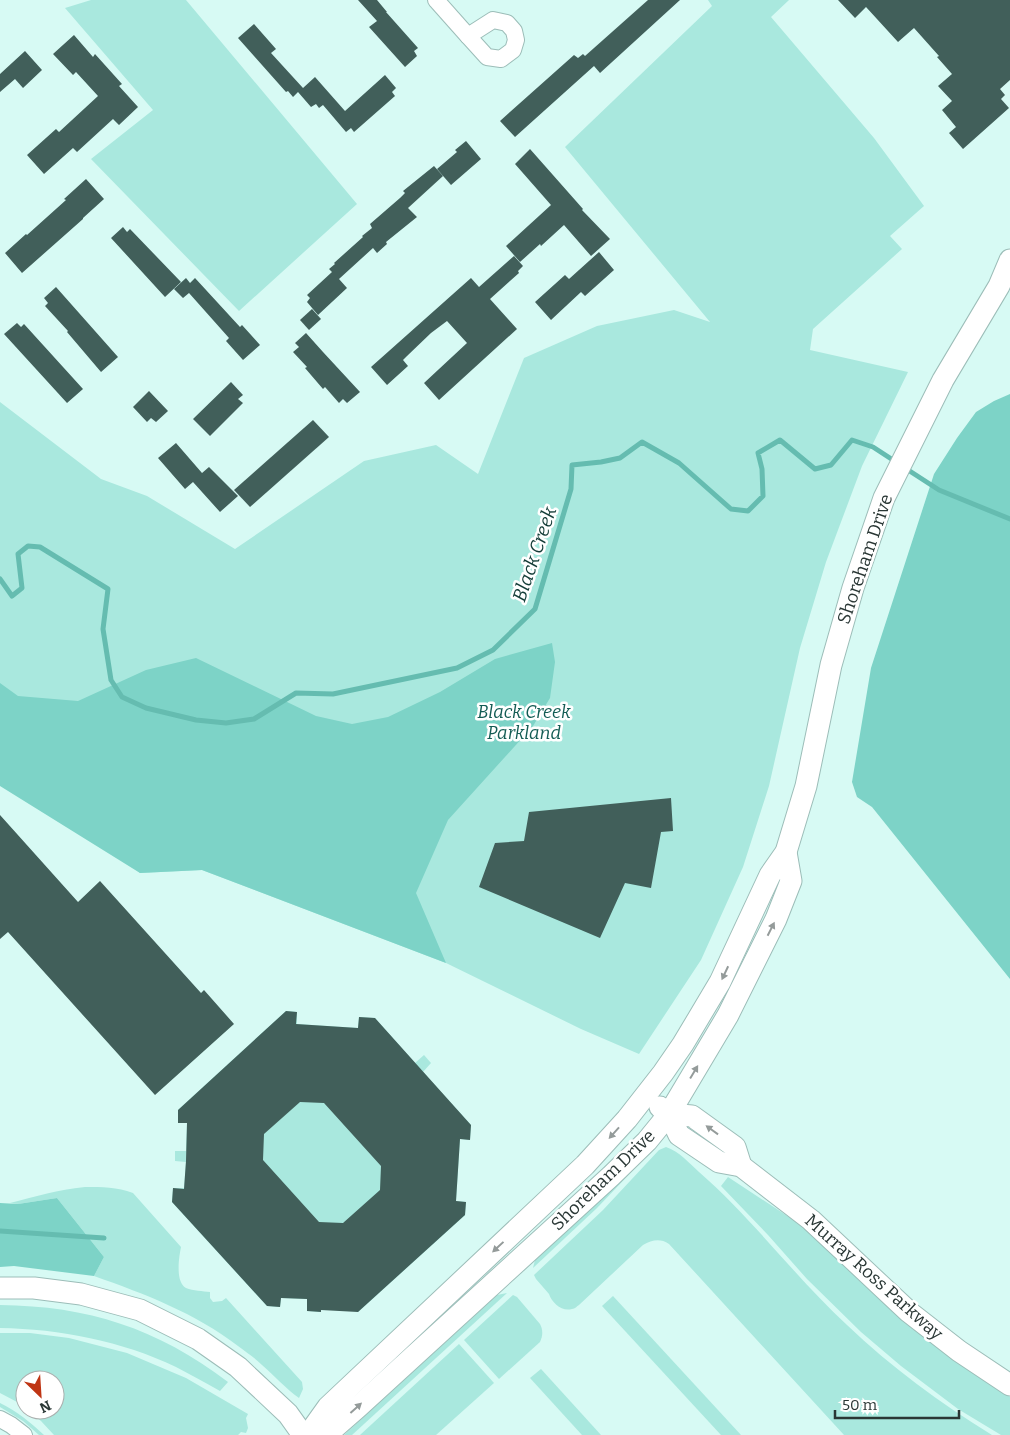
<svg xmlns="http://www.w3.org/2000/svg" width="1010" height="1435" viewBox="0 0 1010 1435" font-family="Bitter,serif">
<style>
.green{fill:#a9e8de}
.forest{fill:#7dd3c7}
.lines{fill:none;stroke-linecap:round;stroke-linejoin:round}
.stream{stroke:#65bcb0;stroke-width:5}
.building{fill:#415f5a;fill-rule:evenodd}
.minor-casing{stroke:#9cbdb8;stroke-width:18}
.tertiary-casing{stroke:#9cbdb8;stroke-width:23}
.minor{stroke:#fff;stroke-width:16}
.tertiary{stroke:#fff;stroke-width:21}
.oneway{fill:#949b9a}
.labels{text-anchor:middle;stroke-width:5;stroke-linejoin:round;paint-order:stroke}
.street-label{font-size:18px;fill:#2a3735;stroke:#fff}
.park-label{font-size:18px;font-style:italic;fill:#135c54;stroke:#fff}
.water-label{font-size:19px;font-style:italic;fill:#133c37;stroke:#fff}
</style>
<rect width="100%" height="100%" fill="#d7faf4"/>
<g class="green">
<polygon points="91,0 186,0 357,204 239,311 91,159 153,110 65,8"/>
<polygon points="708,0 789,0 771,17 874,138 924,206 890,236 902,249 813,329 810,350 908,372 862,466 826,562 800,648 769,786 743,867 701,960 639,1054 581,1029 446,963 202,870 140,873 0,763 0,402 101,479 147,496 235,549 364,461 436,445 478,474 524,358 597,326 674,310 710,322 565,147 712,6"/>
<polygon points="286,1011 297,1012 297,1024 358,1028 359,1017 375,1018 415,1063 424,1055 431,1063 423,1072 471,1125 470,1140 460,1139 456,1201 466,1202 465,1215 358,1312 322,1300 321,1312 307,1311 307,1299 281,1298 280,1307 267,1306 172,1202 173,1188 184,1188 186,1162 175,1161 175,1151 186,1151 187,1123 178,1123 178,1110"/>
<polygon points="657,1145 597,1208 533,1268 535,1260"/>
<path d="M666,1147c13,4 24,17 33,25 54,47 96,105 148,153 44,42 93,78 145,110h-148l-175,-191c-9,-6 -17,-4 -26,1l-64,60c-2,1 -4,4 -7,4 -10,3 -20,-6 -23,-15l-13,-15 -2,-4 69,-65 56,-60z"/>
<polygon points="728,1177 801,1225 957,1361 1010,1397 1010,1435 1001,1435 958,1409 901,1366 861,1332 807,1279 768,1235 721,1186"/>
<path d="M85,1187c17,0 32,0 48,6l48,54c-2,10 -6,35 5,41 7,3 17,3 24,4v6l3,4 9,-1 4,-3 76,84 1,7 -4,9c-14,-10 -24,-22 -37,-33 -7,-7 -16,-13 -24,-19 -43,-33 -93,-52 -144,-70l10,-19 -47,-59 -39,6 -8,-1c27,-7 47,-13 75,-16z"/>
<polygon points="507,1293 352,1435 344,1435 497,1295"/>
<path d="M513,1295l4,2 23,27c3,6 3,11 0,18l-41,37 -35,-39z"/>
<polygon points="613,1296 741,1435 721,1435 602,1306"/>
<path d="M0,1305c88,1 157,23 228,77l-8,9c-14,-8 -29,-16 -44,-24 -54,-26 -116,-38 -176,-39z"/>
<polygon points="0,1333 30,1333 69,1338 127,1353 186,1378 248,1414 246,1418 248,1428 246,1433 241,1432 238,1435 54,1435 41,1421 28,1410 55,1410 55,1380 25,1380 25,1408 19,1403 0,1393"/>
<polygon points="459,1344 494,1383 436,1435 360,1435"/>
<polygon points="541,1369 601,1435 582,1435 530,1378"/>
<path d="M0,1403c17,8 31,20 44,32h-5l-16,-14 -23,-14z"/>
</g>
<g class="forest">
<polygon points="1010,394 1010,979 872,807 857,797 852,782 871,668 934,474 957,438 976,412 994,401"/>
<polygon points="552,643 555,662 550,698 533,726 448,820 416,893 446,963 202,870 140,873 0,786 0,683 18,696 78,701 146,670 196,658 316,716 352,724 388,717 440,692 495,659"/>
<polygon points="57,1198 104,1257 94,1276 14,1266 0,1267 0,1203 18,1204"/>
</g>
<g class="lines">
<g class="stream">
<polyline points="905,468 939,490 1010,519"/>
<polyline points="0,579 12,596 22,588 18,554 28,546 40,547 108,589 103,629 111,680 122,697 146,708 196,720 226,723 254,719 296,693 333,694 457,668 493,650 535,609 571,489 572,465 601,462 620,458 642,442 679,463 731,509 748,511 763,496 762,469 758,453 780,440 815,469 831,465 852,440 873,447 896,462"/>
<polyline points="0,1231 104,1238"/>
</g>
</g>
<g class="building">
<polygon points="358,0 377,0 387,12 386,12 418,48 414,51 417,56 405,67 369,27 377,21"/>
<polygon points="648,0 680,0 600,73 594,66 515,137 500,121 574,55 578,58 583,54 585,56"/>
<polygon points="838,0 1010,0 1010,80 1000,89 1005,95 1001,99 1009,108 963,149 949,133 956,127 942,110 952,101 938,86 952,74 937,57 939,56 914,28 898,42 866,7 855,18"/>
<polygon points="254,24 276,49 271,53 303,88 315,77 345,111 385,75 396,88 392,92 395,96 354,132 351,128 346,132 323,105 319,108 316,104 311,107 298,92 293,97 288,91 286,92 238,38"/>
<polygon points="74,35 93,57 95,54 122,84 119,86 138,107 119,125 113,119 77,152 73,148 44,174 27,155 56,129 59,132 98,96 76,72 73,75 53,54"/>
<polygon points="25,51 42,70 23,88 15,79 0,92 0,74"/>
<polygon points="466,141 481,159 451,185 437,169 457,152 455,150"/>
<polygon points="530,149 583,209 582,210 610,239 591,256 564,225 541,246 540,244 520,262 506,246 551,205 515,164"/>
<polygon points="434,166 443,176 408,208 417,217 386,242 387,244 377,253 373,248 339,279 347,288 318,315 307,302 310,298 307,295 332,272 329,269 335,264 334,263 363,237 362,236 372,228 370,224 400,198 405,193 403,191"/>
<polygon points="86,179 104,199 83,218 83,219 22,273 5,253 26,234 27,235 66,200 64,199"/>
<polygon points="123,227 127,232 130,229 181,282 165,297 111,238"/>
<polygon points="599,252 614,270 585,296 581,292 551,320 535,302 565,275 569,279"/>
<polygon points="514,256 523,266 518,271 519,273 490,299 517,329 439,400 424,383 467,343 447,321 431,333 407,356 403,360 408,366 387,385 371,367 471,278 479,287"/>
<polygon points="186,278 190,283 195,278 240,327 242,325 260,345 243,360 226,341 229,338 189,293 183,298 174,289"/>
<polygon points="56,287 118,357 101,372 67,332 68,331 45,306 48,303 44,298"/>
<polygon points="312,309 321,319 309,330 300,320"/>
<polygon points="17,323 21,327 24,324 83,389 67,403 4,334"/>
<polygon points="306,333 323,352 360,392 347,403 343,399 339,403 325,387 323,389 305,368 307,367 293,352 299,347 295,343"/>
<polygon points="231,382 243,395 238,399 243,403 210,436 193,419"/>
<polygon points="149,391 168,411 156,422 151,418 147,422 133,407"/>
<polygon points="313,420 329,437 250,507 234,490"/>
<polygon points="176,443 202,473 209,467 238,496 220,512 193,482 185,489 158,458"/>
<polygon points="671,798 673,831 661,832 651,888 625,883 600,938 479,887 495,843 524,841 529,812"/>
<polygon points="0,815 78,902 100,881 201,993 204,990 234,1024 155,1095 8,932 0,939"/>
<path d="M286,1011l11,1 -1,12 62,4 1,-11 16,1 96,107 -1,15 -10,-1 -4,62 10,1 -1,13 -107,97 -37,-2v2l-14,-1v-12l-26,-1 -1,9 -13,-1 -95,-104 1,-14 11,1 2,-28 1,-38h-9v-13zM300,1102l24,1 57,63 -1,24 -37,33 -24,-1 -56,-62 1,-26z"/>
</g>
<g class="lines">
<defs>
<g id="minor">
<polyline points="436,0 468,36"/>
<polygon points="493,20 507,23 514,31 516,40 513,50 501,59 487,57 468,36"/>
<polyline points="0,1419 11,1425 24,1435"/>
</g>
<g id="tertiary">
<polyline points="660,1107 669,1114 679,1135 719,1162 741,1166 811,1220 909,1312 959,1351 1010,1385"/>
<polyline points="669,1114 692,1116 735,1147 741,1166"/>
<polyline points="0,1288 34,1288 81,1294 140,1310 198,1339 238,1367 288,1414 303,1435"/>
<polyline points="308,1435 328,1407 585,1165 627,1119 663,1073 683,1044 720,982 770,875 786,852 806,786 831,665 853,588 884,498 943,380 999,286 1010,260"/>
<polyline points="316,1435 333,1429 358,1407 611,1176 647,1141 669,1114 728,1015 776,919 791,881 786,852"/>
</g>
</defs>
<use href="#minor" class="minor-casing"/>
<use href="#tertiary" class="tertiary-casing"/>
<use href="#minor" class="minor"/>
<use href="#tertiary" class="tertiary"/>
</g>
<defs><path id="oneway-solid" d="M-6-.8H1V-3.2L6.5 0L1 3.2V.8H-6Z" transform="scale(1.25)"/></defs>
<g class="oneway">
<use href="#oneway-solid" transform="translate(771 929) rotate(-63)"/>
<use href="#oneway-solid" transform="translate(725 973) rotate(115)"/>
<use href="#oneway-solid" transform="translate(694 1072) rotate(-59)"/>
<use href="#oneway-solid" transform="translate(712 1130) rotate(-144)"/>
<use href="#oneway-solid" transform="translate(614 1133) rotate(132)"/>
<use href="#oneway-solid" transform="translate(498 1247) rotate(137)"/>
<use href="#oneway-solid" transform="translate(356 1408) rotate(-42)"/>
</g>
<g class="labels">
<g class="street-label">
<text transform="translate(865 559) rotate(-71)" y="6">Shoreham Drive</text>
<text transform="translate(603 1180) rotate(-44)" y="6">Shoreham Drive</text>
<text transform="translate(874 1277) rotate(42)" y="6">Murray Ross Parkway</text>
</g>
<g class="park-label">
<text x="524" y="718">Black Creek<tspan x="524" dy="21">Parkland</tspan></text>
</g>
<g class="water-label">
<text transform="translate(534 554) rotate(-71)" y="7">Black Creek</text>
</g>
</g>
<g transform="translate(40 1395) rotate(155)"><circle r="24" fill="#ffffff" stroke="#aaafae"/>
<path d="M0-4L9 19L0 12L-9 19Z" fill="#bf3514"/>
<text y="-8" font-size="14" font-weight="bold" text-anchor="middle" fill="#2a3735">N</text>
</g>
<path d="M835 1410v8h124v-8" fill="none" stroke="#2a3735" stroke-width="2.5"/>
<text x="842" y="1410" font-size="15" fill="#2a3735" stroke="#ffffff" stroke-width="4" paint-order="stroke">50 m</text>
</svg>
